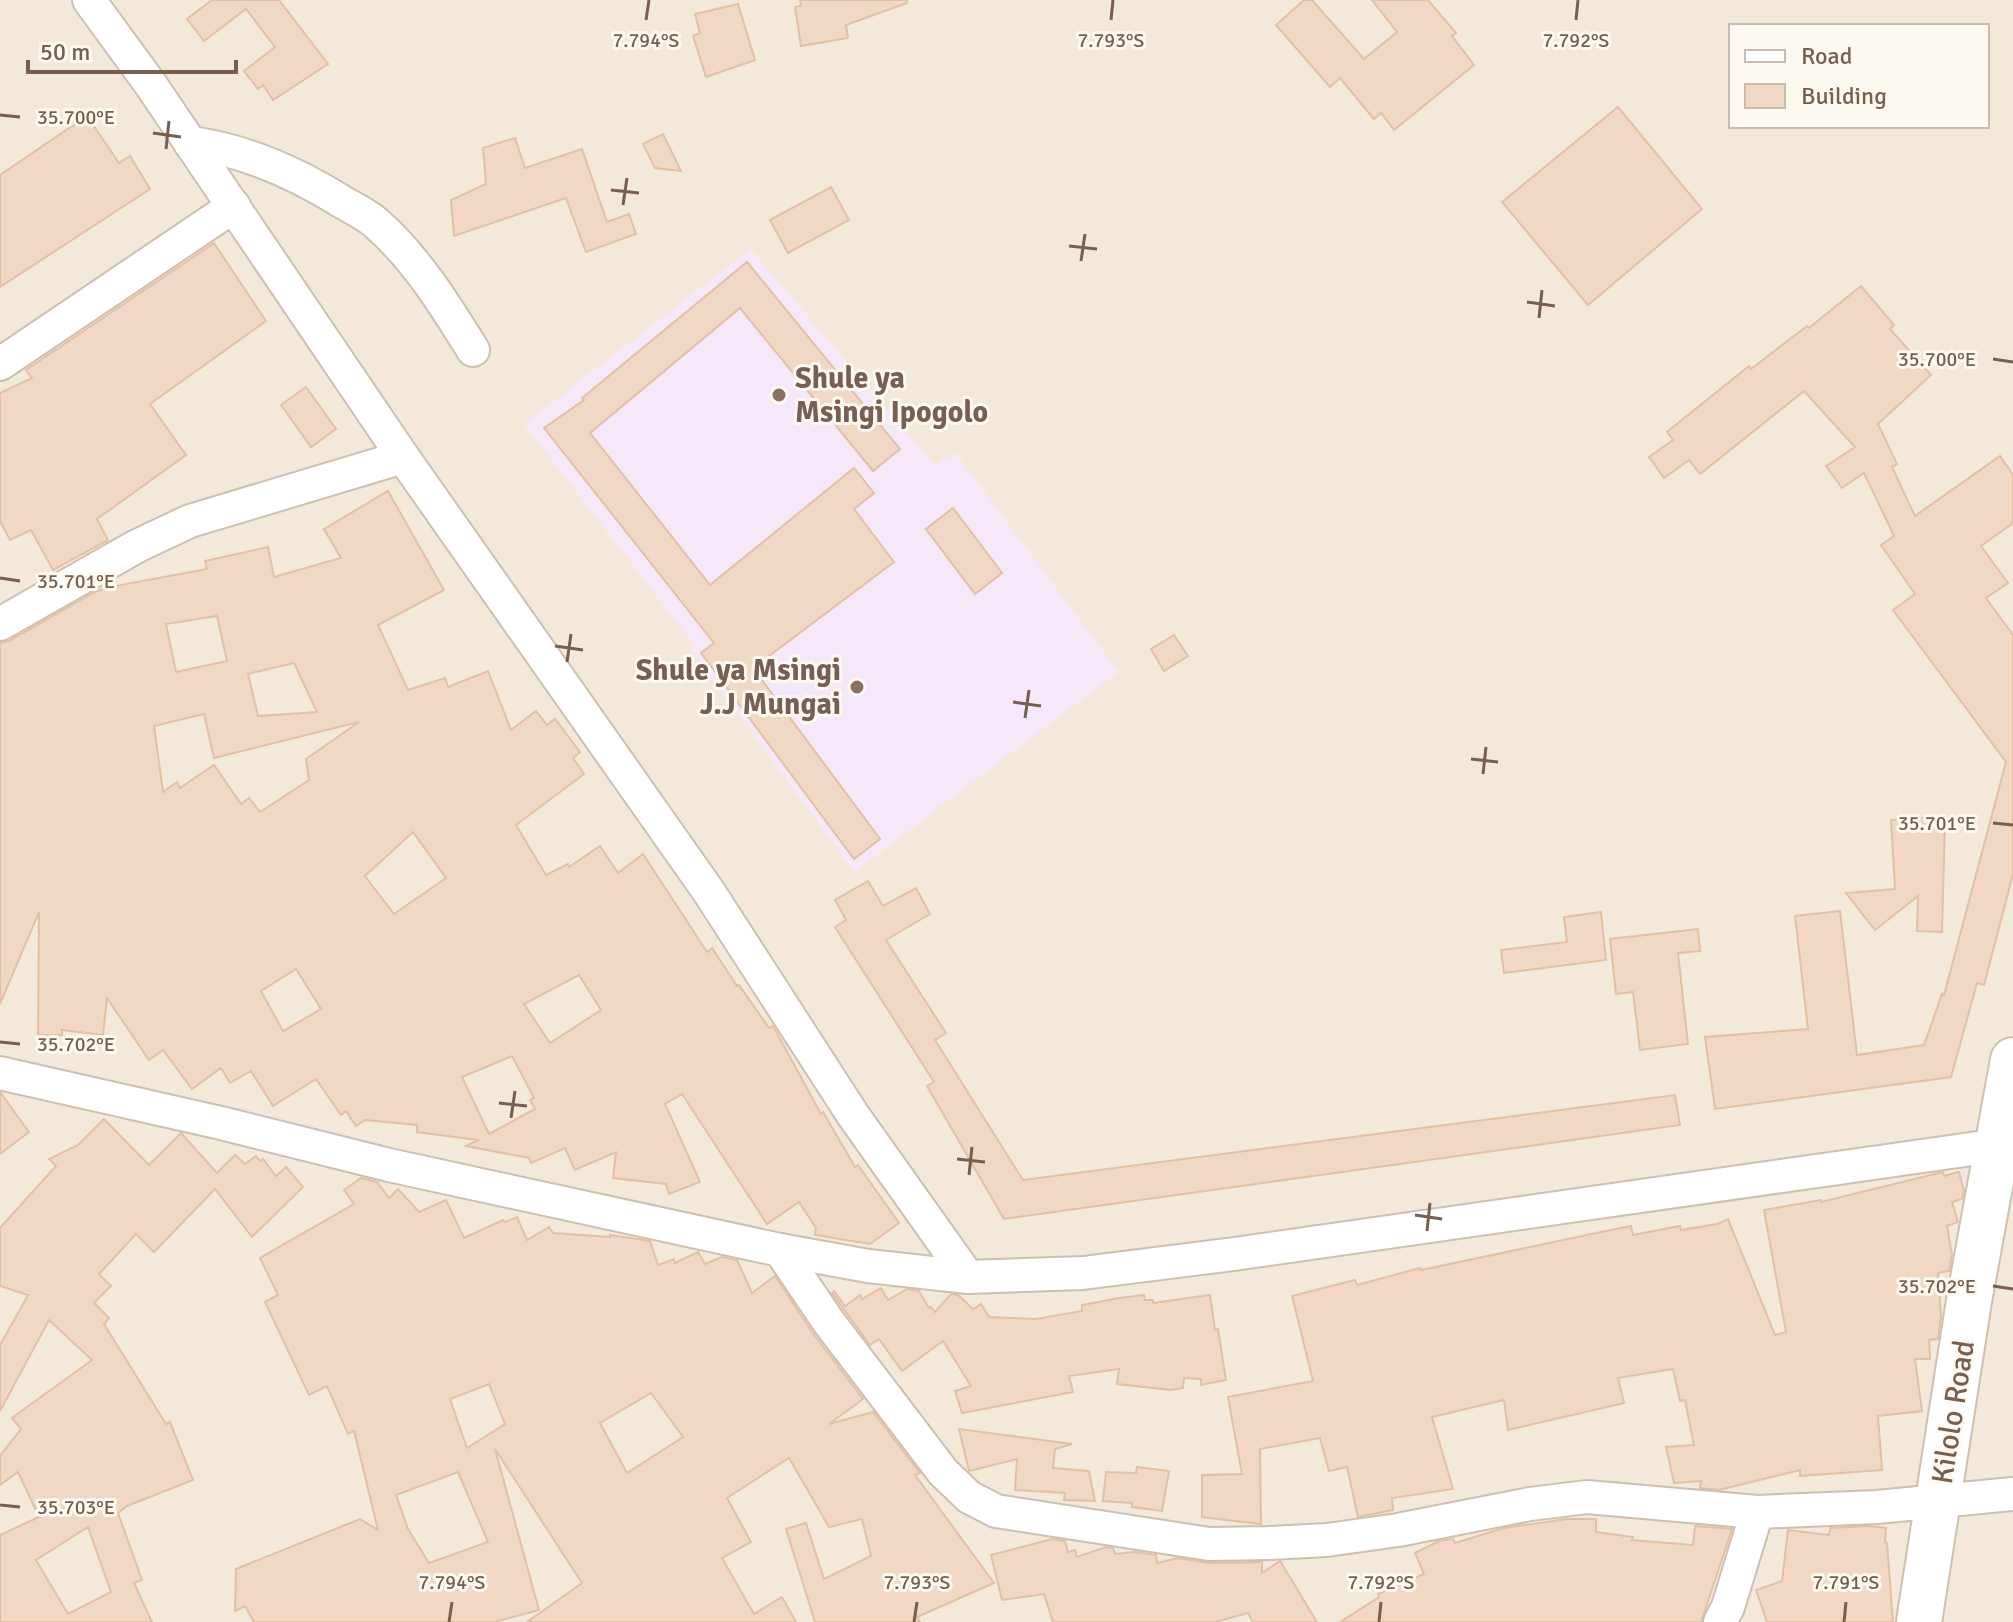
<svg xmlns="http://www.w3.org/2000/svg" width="2013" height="1622" viewBox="0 0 2013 1622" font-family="Signika,sans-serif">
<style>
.residential{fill:#f3e9da;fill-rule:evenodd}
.education{fill:#f4e8f9}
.building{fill:#f0d8c4;stroke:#e2c0a5;stroke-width:2;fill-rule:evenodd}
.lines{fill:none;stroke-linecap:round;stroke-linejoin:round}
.minor-casing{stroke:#cebfb1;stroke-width:36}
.secondary-casing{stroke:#d1c0af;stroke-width:48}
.minor{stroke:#fff;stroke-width:32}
.secondary{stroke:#fff;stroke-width:44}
.ticks{fill:none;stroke:#775f4f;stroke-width:3}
.education-dot{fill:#8d6e63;stroke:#fefaf2;stroke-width:3}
.labels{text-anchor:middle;stroke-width:6;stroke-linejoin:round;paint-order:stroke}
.education-label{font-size:30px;font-weight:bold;fill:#785e54;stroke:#fefaf2;text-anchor:start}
.street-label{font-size:30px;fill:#775f4f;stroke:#fefaf2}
.ticks-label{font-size:20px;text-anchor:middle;fill:#775f4f;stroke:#fefaf2;stroke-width:6;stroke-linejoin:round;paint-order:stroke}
</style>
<rect width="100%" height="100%" fill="#fcf7ec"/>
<path class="residential" d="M0,0h2013v1622h-2013zM1731,26h256v100h-256z"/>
<polygon class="education" points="751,249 935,466 955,452 1119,672 854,872 691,650 695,646 524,424"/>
<g class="building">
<polygon points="212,0 279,0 328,64 273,100 263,85 258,89 244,71 275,47 246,9 204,41 187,19"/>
<polygon points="800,0 907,0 907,3 846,25 848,38 801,46 795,7 801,6"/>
<polygon points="1304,0 1312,0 1364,59 1397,32 1372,0 1428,0 1456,33 1452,36 1474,65 1394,130 1381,113 1374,119 1340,78 1330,87 1276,25"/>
<polygon points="738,4 755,60 706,77 693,36 700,33 695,14"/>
<polygon points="1618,107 1702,209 1588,305 1502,202"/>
<polygon points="87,116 119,163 130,156 150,189 0,287 0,175"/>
<polygon points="663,134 681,171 655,168 643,144"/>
<polygon points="515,138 525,168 582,149 607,222 629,214 636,234 586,252 566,198 454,236 451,200 486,184 483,148"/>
<polygon points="831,187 849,220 788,253 770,220"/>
<polygon points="214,243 266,321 150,404 186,455 97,519 108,540 53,570 31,530 10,540 0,521 0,393 32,378 26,370"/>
<polygon points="747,262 900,449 873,471 740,308 590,433 710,585 854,468 874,493 854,509 894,562 753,668 880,839 854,859 701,653 714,643 544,428 584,400 582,398"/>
<polygon points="1861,286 1894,325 1890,329 1931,375 1878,424 1897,464 1892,467 1915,516 2000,456 2013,475 2013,523 1981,546 2008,583 1986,598 2013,635 2013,874 1984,985 1977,983 1951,1077 1715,1109 1705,1037 1808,1029 1795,916 1840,911 1857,1055 1924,1045 1942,994 1944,995 2006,762 1893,610 1915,594 1881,545 1894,536 1864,473 1842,488 1826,466 1855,447 1804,391 1700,474 1689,460 1664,478 1649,457 1673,440 1667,432 1749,366 1751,369 1807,326 1809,328"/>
<polygon points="306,387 336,429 311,447 281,405"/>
<path d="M388,491l56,99 -66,35 30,65 37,-12 3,9 40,-16 23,59 25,-19 11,14 8,-6 25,33 -7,6 11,16 -68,51 30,50 22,-11 1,3 31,-21 18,27 25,-19 64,98 5,-4 25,38 2,-1 30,43 4,-2 48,88 2,-2 32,55 3,-2 41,58 -29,21 -55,-9 1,-7 -17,-26 -32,22 -85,-130 -17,10 35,78 -31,12 -3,-10 -53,-6 3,-26 -41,18 -10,-22 -34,15 -2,-5 -63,-12 12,-6 -61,-8v-7l-52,-5 -9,6 -10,-15 -5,4 -25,-36 -43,27 -22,-35 -21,12 -9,-15 -29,21 -29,-39 -14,10 -42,-62 -4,37 -41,-5v5h-24l1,-123 -39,92v-361l9,-2 84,-48 22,-9 1,2 91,-17 -2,-8 63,-14 6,30 67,-19 -17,-29zM217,616l10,45 -51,11 -10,-48zM294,663l23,49 -59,4 -10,-42zM204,714l10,44 145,-36 -53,37 3,21 -49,32 -11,-14 -8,6 -27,-39 -34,23 -3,-6 -14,10 -9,-66zM413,832l33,46 -52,36 -29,-38zM296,969l25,40 -38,22 -22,-40zM579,975l22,35 -51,33 -26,-39zM512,1056l22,42 -4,2 5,9 -46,25 -27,-57z"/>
<polygon points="953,508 1002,573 975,594 926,529"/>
<polygon points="1174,635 1188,656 1164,671 1151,649"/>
<polygon points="1924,818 1945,819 1942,932 1917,931 1918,896 1875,930 1846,893 1895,889 1891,820"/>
<polygon points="868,881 883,906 916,888 930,914 886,940 946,1033 935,1040 1023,1180 1675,1095 1680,1125 1004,1219 927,1086 934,1082 835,927 846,920 835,900"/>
<polygon points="1601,912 1606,960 1504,973 1501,950 1567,942 1564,917"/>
<polygon points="1698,929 1700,951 1678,953 1688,1044 1640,1050 1633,992 1616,994 1610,939"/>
<polygon points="0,1092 29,1132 0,1154"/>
<path d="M104,1119l45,46 32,-32 36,40 18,-18 10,9 11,-8 4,5 3,-2 13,17 10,-9 17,20 -51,50 -37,-48 -61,63 -18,-18 -37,40 12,12 -17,17 15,15 -5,6 62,100 4,-2 23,58 -66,26 -9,7 24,67 -8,3 18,39h-152v-87l39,-18 -21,-45 -18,13v-29l21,-27 -9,-11 80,-58 -43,-40 -49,91v-66l28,-50 -28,-9v-58l56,-62 -7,-7 29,-14zM88,1527l23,65 -43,22 -32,-54z"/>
<polygon points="1943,1172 1944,1176 1959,1172 1964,1191 1962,1199 1952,1202 1958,1222 1947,1226 1952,1255 1949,1271 1938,1273 1941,1317 1938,1339 1929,1340 1930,1359 1915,1359 1922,1411 1878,1416 1882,1470 1800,1476 1800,1470 1719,1490 1700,1488 1701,1481 1674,1483 1666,1447 1694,1445 1685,1400 1680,1401 1673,1369 1618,1378 1624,1403 1508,1430 1504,1400 1432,1417 1453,1489 1392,1498 1393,1510 1358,1517 1347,1467 1329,1471 1320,1438 1260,1449 1261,1524 1202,1517 1202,1475 1242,1474 1228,1397 1313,1381 1292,1296 1355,1280 1357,1285 1420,1268 1421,1270 1606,1231 1631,1226 1633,1235 1680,1226 1681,1230 1717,1224 1728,1219 1775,1335 1786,1332 1764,1210 1821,1200 1821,1202"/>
<path d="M361,1178l16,4 12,16 9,-9 21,23 27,-12 18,38 39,-18 2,2 12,-5 10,23 22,-13 4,6 57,4v-2l40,6 8,24 16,-6 1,4 23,-11 7,12 17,-7 15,3 15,33 23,-17 37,56 51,67 -34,25 44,-12 47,61 -5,2 79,108 -77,34 3,5h-105l-29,-93 20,-6 18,56 47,-23 -9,-37 -33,8 -40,-69 -62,40 24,44 -29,16 32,56 28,-17 14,25h-269l55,-39 -87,-134 44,161 -45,12h-240l-9,-16 -10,5 1,-42 124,-50 18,11 -24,-99 -6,3 -21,-48 -18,9 -44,-93 13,-7 -18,-37 94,-54 -10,-14zM489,1384l16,40 -38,24 -17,-49zM651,1393l32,44 -56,36 -27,-50zM458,1472l30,70 -59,21 -21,-34 -12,-34z"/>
<polygon points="881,1288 888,1300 907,1289 919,1291 929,1308 931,1307 935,1312 951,1294 958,1295 973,1309 981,1304 989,1317 1036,1319 1082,1311 1082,1305 1119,1298 1144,1295 1145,1300 1153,1300 1153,1303 1210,1295 1215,1330 1218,1329 1226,1380 1201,1385 1201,1379 1184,1378 1183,1388 1171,1390 1117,1384 1119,1369 1069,1376 1073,1392 962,1413 955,1391 971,1386 943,1341 902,1371 879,1339 870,1345 832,1293 834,1291 845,1306 860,1295 862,1299"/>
<polygon points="959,1429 1072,1444 1055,1449 1053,1468 1089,1471 1095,1501 1064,1500 1065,1493 1015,1490 1017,1459 969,1471"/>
<polygon points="1137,1467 1169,1471 1162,1511 1132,1507 1132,1503 1103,1501 1106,1472 1136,1473"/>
<polygon points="1567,1519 1596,1519 1596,1532 1633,1537 1632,1540 1693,1545 1695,1526 1732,1529 1701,1622 1340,1622 1379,1597 1378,1594 1424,1574 1415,1553 1439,1541 1453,1539 1455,1543 1504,1528"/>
<polygon points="1868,1526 1886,1528 1885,1542 1887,1543 1893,1622 1767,1622 1756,1590 1782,1581 1788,1530 1829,1535 1830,1528"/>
<polygon points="1052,1539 1065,1541 1068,1552 1075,1550 1077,1557 1106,1547 1113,1548 1115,1554 1134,1552 1156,1555 1157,1563 1178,1558 1209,1563 1262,1562 1262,1573 1280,1561 1317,1622 1253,1622 1248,1613 1215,1622 1053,1622 1044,1594 1002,1600 991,1555"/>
</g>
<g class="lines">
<defs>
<g id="minor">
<polyline points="89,0 151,85 403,457 709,892 853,1115 968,1277"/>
<path d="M190,143c56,7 106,30 154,60 11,6 23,12 32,20 40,35 69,82 97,127"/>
<polyline points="0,364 234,206"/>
<polyline points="0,624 137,546 190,521 403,457"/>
<polyline points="0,1073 221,1123 389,1165 780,1250 868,1266 968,1277 1083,1273 1234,1254 2013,1143"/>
<polyline points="780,1250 828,1321 943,1472 969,1497 996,1511 1209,1544 1268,1543 1327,1540 1398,1530 1530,1504 1587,1497 1757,1512 1877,1507 2013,1494"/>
<polyline points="1720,1622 1728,1607 1757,1512"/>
</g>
<polyline id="secondary" points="1919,1622 1969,1301 2013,1060"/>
</defs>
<use href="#minor" class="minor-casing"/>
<use href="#secondary" class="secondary-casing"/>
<use href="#minor" class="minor"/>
<use href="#secondary" class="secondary"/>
</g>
<path class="ticks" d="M646,20l3,-20M1111,20l2,-20M1576,20l2,-20M0,115l20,2M153,133l28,4M166,149l3,-28M611,190l28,3M623,205l4,-27M1069,246l28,3M1081,261l4,-27M1527,302l28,4M1539,318l3,-28M1993,359l20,3M0,578l20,3M555,646l28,4M567,662l4,-28M1013,702l28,4M1025,718l4,-28M1471,759l27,3M1483,774l3,-27M1993,823l20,2M0,1042l20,2M499,1103l28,3M511,1118l4,-27M957,1159l28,3M969,1175l3,-28M1415,1215l27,4M1427,1231l3,-28M1993,1286l20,3M0,1505l20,2M449,1622l3,-20M914,1622l3,-20M1379,1622l2,-20M1844,1622l2,-20"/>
<g class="education-dot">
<circle cx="779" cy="395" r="8"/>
<circle cx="857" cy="687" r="8"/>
</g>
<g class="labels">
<g class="education-label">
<text x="795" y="388">Shule ya<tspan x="795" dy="34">Msingi Ipogolo</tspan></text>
<text x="841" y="680" text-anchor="end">Shule ya Msingi<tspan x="841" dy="34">J.J Mungai</tspan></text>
</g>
<g class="street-label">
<text transform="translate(1953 1412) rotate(-81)" y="10">Kilolo Road</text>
</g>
</g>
<g class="ticks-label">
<text x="646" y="47">7.794°S</text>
<text x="1111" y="47">7.793°S</text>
<text x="1576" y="47">7.792°S</text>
<text x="76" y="124">35.700°E</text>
<text x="1937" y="366">35.700°E</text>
<text x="76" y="588">35.701°E</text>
<text x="1937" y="830">35.701°E</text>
<text x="76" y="1051">35.702°E</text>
<text x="1937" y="1293">35.702°E</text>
<text x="76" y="1514">35.703°E</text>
<text x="452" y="1589">7.794°S</text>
<text x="917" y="1589">7.793°S</text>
<text x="1381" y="1589">7.792°S</text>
<text x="1846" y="1589">7.791°S</text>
</g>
<rect x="1729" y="24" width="260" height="104" fill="#fefaf2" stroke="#c8bcb1" stroke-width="2"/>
<rect x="1745" y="50" width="40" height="12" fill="#ffffff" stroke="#c8bcb1" stroke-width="2"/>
<text x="1801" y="64" font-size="24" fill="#775f4f">Road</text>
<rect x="1745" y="84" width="40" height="24" fill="#f0d8c4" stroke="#c8bcb1" stroke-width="2"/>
<text x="1801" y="104" font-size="24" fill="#775f4f">Building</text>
<path d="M28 60v12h208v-12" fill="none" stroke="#775f4f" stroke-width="4"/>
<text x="40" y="60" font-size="24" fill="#775f4f" stroke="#fefaf2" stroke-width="6" paint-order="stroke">50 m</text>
</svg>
